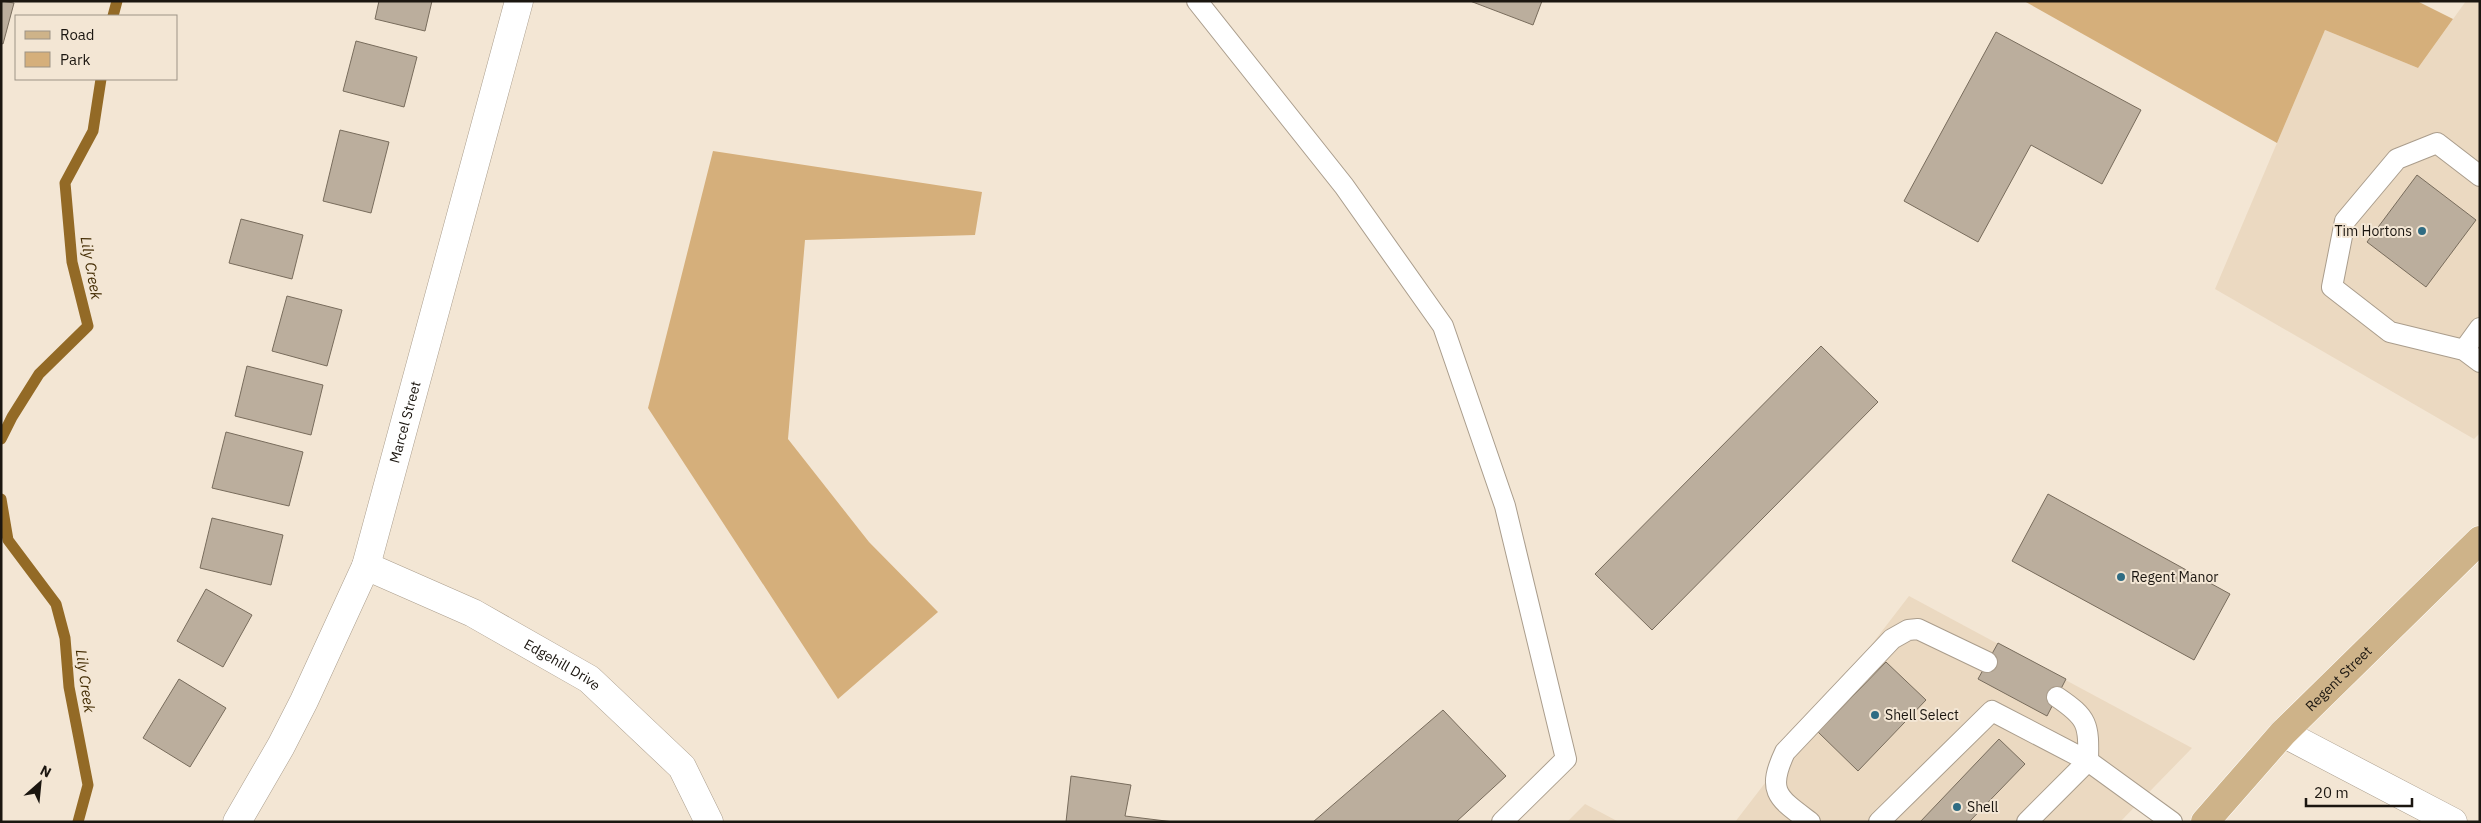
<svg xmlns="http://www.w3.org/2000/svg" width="2481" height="823" viewBox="0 0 2481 823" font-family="'IBM Plex Sans',sans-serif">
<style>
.built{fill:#ebd9c1}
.green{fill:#d5af7b}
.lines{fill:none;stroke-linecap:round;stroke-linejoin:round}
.stream{stroke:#936a26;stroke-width:11}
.building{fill:#bbae9d;stroke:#786c5c}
.service-casing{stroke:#aa9d8c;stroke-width:22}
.minor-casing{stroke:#aa9d8c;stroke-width:29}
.primary-casing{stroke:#fff;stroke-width:29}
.service{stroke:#fff;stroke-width:20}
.minor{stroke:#fff;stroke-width:28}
.primary{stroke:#ceb389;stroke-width:28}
.poi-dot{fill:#2f6c83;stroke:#f3e6d4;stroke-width:2}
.labels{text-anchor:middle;stroke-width:4;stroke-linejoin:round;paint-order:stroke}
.poi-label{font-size:14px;fill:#1b1610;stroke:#f3e6d4;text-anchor:start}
.street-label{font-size:14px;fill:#1b1610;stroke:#f3e6d4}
.water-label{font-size:15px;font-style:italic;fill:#422b02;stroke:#f3e6d4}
</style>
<rect width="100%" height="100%" fill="#f3e6d4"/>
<g class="built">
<polygon points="2466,1 2480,1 2480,433 2474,439 2215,289 2325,30 2418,68"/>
<polygon points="1909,596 2192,748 2120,822 1735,822"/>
<polygon points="1585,804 1619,822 1567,822"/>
</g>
<g class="green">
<polygon points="2024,1 2417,1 2453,19 2418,68 2325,30 2277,143"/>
<polygon points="713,151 982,192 975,235 805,240 788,439 869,542 938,612 838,699 648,408"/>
</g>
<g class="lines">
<g class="stream">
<polyline points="113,16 117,1"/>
<polyline points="1,439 12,417 39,374 88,326 72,262 65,183 93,131 101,79"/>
<polyline points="1,499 8,540 56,604 65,638 69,687 88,785 78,822"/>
</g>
</g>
<g class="building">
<polygon points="1,1 14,3 3,44 1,43"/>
<polygon points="379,1 432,1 425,31 375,19"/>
<polygon points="1470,1 1542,1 1533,25"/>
<polygon points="1996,32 2141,110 2102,184 2031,145 1978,242 1904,201"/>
<polygon points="356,41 417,57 404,107 343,91"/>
<polygon points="340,130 389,142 371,213 323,201"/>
<polygon points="2417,175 2476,220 2426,287 2367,242"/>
<polygon points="241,219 303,235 292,279 229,263"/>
<polygon points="287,296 342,310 327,366 272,351"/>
<polygon points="1821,346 1878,402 1652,630 1595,574"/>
<polygon points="247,366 323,385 311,435 235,416"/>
<polygon points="226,432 303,452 289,506 212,488"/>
<polygon points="2048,494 2230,594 2194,660 2012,561"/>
<polygon points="212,518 283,535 271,585 200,568"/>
<polygon points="206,589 252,615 223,667 177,641"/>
<polygon points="1998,643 2066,679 2047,716 1978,679"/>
<polygon points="1886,662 1926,700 1858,771 1818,732"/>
<polygon points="179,679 226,708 190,767 143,738"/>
<polygon points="1443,710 1506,776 1456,822 1313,822"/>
<polygon points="1999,739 2025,764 1969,822 1920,822"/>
<polygon points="1071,776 1131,785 1125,816 1174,822 1066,822"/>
</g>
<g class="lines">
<defs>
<g id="service">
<polyline points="1197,1 1344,186 1443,326 1505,506 1566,759 1502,822"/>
<polyline points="2480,176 2437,143 2397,159 2345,221 2332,287 2390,332 2464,350 2480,362"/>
<polyline points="2464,350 2480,328"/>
<path d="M1810,822c-32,-24 -44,-30 -25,-70l107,-113 16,-9 10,-1 69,33"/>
<path d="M1879,822l113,-111 96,50c1,-37 0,-43 -31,-64"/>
<polyline points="2027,822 2088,761 2172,822"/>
</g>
<g id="minor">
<path id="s1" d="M366,566l107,47 116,66 93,88 27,55"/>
<polyline points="2283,733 2453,822"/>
<path id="s2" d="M237,822l44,-76 23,-45 62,-135 153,-565"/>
</g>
<g id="primary">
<path id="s3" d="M2205,822l78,-89 197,-193"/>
</g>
</defs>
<use href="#service" class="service-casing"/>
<use href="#minor" class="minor-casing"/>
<use href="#primary" class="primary-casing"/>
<use href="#service" class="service"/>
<use href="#minor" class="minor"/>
<use href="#primary" class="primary"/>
</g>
<g class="poi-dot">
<circle cx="2422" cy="231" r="5"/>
<circle cx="2121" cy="577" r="5"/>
<circle cx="1875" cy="715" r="5"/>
<circle cx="1957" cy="807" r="5"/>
</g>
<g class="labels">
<g class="poi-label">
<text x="2412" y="236" text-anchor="end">Tim Hortons</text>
<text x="2131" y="582">Regent Manor</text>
<text x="1885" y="720">Shell Select</text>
<text x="1967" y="812">Shell</text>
</g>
<g class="street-label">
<text dy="5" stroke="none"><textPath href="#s2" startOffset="436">Marcel Street</textPath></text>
<text dy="5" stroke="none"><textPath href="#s1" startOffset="220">Edgehill Drive</textPath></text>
<text dy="5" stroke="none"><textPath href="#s3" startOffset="196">Regent Street</textPath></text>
</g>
<g class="water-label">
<text transform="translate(91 268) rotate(80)" y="5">Lily Creek</text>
<text transform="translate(85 681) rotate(82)" y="5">Lily Creek</text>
</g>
</g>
<rect width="2481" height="823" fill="none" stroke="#1b1610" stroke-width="5"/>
<rect x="15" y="15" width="162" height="65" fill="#f3e6d4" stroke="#9d9386"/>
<rect x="25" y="31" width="25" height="8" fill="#ceb389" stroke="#9d9386"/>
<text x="60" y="40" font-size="15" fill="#1b1610">Road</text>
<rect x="25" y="52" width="25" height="15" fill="#d5af7b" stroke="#9d9386"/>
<text x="60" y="65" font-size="15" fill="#1b1610">Park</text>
<g transform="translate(40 783) rotate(27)" stroke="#f3e6d4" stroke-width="4" paint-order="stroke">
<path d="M0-4L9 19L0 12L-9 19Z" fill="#1b1610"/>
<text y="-8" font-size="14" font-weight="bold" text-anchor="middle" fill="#1b1610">N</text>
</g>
<path d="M2306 798v8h106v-8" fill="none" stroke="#1b1610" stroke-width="2.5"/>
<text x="2314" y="798" font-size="15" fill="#1b1610" stroke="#f3e6d4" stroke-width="4" paint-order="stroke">20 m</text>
</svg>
